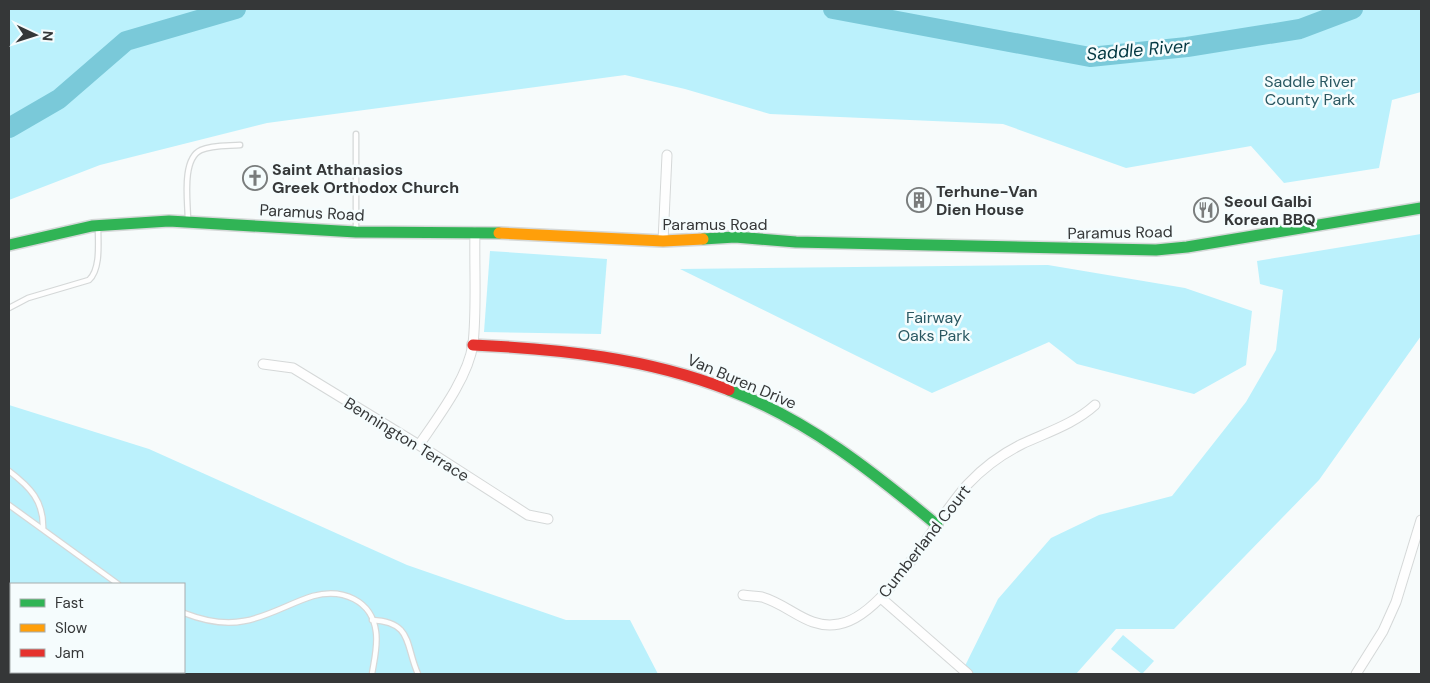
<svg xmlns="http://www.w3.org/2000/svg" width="1430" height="683" viewBox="0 0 1430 683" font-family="'DM Sans',sans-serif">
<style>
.green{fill:#bbf1fc;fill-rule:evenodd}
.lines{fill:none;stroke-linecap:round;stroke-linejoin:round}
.river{stroke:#7ac9d9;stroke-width:20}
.lane-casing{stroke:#d5d8d8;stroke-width:7}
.street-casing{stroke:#d5d8d8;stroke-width:11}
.fast-casing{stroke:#d5d8d8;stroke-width:14}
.slow-casing{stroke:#d5d8d8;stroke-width:14}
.jam-casing{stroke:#d5d8d8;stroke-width:14}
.lane{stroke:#fefefe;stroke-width:4.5}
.street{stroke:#fefefe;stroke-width:9}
.fast{stroke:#30b455;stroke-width:11}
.slow{stroke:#ff9f0a;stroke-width:11}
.jam{stroke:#e5322d;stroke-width:11}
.labels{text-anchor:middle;stroke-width:5;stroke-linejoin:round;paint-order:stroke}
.park-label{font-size:16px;fill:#2a5862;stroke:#f5fcfd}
.poi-label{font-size:16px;font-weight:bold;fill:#353738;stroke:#f5fcfd;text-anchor:start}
.street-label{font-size:16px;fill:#353738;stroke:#f5fcfd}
.water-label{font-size:18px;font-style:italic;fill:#023741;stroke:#f5fcfd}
</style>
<rect width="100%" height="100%" fill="#f7fbfb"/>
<g class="green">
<polygon points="9,9 1421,9 1421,92 1392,100 1379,168 1284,183 1251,146 1126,168 1003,124 770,114 685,89 625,75 267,123 100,165 9,200"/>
<polygon points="1421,234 1421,336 1319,480 1174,629 1116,629 1076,674 961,674 998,599 1051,538 1099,515 1172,496 1246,402 1276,350 1283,290 1260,284 1257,261"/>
<polygon points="490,251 607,259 601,334 484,332"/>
<polygon points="1048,265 1185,288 1252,311 1246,365 1194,394 1077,364 1049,342 932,393 680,269"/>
<path d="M9,405l140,44 258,116 159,55h64l28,54h-649zM11,584h173v88h-173z"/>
<polygon points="1123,635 1154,661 1142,674 1111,649"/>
</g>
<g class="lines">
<g class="river">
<polyline points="833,9 1090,57 1187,47 1300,29 1353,9"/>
<polyline points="9,128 59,99 126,41 236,9"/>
</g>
<defs>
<g id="lane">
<path d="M188,221c0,-18 -7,-62 13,-71 11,-5 27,-4 39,-5"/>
<polyline points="356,230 356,134"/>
<path d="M9,308l19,-10 61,-18c12,-11 9,-38 9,-53"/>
<path d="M9,471c21,16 35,30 34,58"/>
<polyline points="9,505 118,584"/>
<path d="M184,613c18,7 41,12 60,8 24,-4 46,-18 69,-25 29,-8 59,4 63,36 2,14 -2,29 -4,42"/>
<path d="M372,620c41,2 33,25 46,54"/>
</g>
<g id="street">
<polyline points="663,241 667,155"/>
<polyline points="263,364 293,368 419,445 528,515 548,519"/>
<path d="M419,445c19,-28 49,-67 54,-101 4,-37 1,-76 2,-112"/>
<path d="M743,595c6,1 13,1 19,2 28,8 46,33 77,27 47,-8 96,-105 129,-140 15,-16 34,-30 54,-40 26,-12 52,-20 73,-39"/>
<polyline points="881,598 968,674"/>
<polyline points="1356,674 1383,631 1396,602 1421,520"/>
</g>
<g id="fast">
<polyline points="703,239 735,237 796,242 1156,250 1187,247 1421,208"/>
<polyline points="9,245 92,226 169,221 356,232 499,233"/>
<path d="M729,390c79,30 144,82 208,135"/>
</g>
<polyline id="slow" points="499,233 663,241 703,239"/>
<path id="jam" d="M473,345c88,4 174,13 256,45"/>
</defs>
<use href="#lane" class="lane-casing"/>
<use href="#street" class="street-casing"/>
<use href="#fast" class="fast-casing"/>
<use href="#slow" class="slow-casing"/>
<use href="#jam" class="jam-casing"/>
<use href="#lane" class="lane"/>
<use href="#street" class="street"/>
<use href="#fast" class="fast"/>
<use href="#slow" class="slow"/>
<use href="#jam" class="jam"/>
</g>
<defs>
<symbol id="church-ring" viewBox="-11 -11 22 22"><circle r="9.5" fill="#f5fcfd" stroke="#797c7c" stroke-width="1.5"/><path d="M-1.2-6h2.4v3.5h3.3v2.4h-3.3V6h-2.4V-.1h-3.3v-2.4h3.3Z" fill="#797c7c"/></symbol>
<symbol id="building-ring" viewBox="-11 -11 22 22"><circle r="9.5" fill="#f5fcfd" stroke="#797c7c" stroke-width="1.5"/><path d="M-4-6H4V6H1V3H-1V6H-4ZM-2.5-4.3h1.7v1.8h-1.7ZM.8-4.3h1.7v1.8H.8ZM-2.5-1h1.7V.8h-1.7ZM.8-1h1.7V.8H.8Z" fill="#797c7c"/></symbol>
<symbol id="restaurant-ring" viewBox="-11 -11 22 22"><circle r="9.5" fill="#f5fcfd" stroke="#797c7c" stroke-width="1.5"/><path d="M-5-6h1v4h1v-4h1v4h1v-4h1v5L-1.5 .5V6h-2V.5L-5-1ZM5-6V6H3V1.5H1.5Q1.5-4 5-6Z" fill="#797c7c"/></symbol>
</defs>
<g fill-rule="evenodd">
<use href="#church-ring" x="241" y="164" width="28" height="28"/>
<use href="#building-ring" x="905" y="186" width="28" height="28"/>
<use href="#restaurant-ring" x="1192" y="196" width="28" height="28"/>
</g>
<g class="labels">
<g class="park-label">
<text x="1310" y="87">Saddle River<tspan x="1310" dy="18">County Park</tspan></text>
<text x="934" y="323">Fairway<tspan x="934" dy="18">Oaks Park</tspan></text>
</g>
<g class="poi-label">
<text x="272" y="175">Saint Athanasios<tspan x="272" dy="18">Greek Orthodox Church</tspan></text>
<text x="936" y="197">Terhune-Van<tspan x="936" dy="18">Dien House</tspan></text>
<text x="1224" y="207">Seoul Galbi<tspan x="1224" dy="18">Korean BBQ</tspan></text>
</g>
<g class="street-label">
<text transform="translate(312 212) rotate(3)" y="6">Paramus Road</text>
<text x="715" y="230">Paramus Road</text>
<text transform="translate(1120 232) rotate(-1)" y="6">Paramus Road</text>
<text transform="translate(742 381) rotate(23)" y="6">Van Buren Drive</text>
<text transform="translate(407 439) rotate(32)" y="6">Bennington Terrace</text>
<text transform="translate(924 541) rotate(-52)" y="6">Cumberland Court</text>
</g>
<g class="water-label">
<text transform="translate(1138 50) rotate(-5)" y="6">Saddle River</text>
</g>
</g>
<rect width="1430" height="683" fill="none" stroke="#353738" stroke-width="20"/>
<rect x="10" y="583" width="175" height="90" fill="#f5fcfd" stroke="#a8adae"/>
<rect x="20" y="599" width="25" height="8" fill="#30b455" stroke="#a8adae"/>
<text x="55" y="608" font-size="15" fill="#353738">Fast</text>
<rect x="20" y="624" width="25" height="8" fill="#ff9f0a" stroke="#a8adae"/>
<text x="55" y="633" font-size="15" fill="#353738">Slow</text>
<rect x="20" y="649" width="25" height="8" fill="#e5322d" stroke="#a8adae"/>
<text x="55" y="658" font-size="15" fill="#353738">Jam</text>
<g transform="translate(35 35) rotate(94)" stroke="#f5fcfd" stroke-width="4" paint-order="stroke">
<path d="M0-4L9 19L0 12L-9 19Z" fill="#353738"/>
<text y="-8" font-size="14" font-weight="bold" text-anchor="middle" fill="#353738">N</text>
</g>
</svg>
